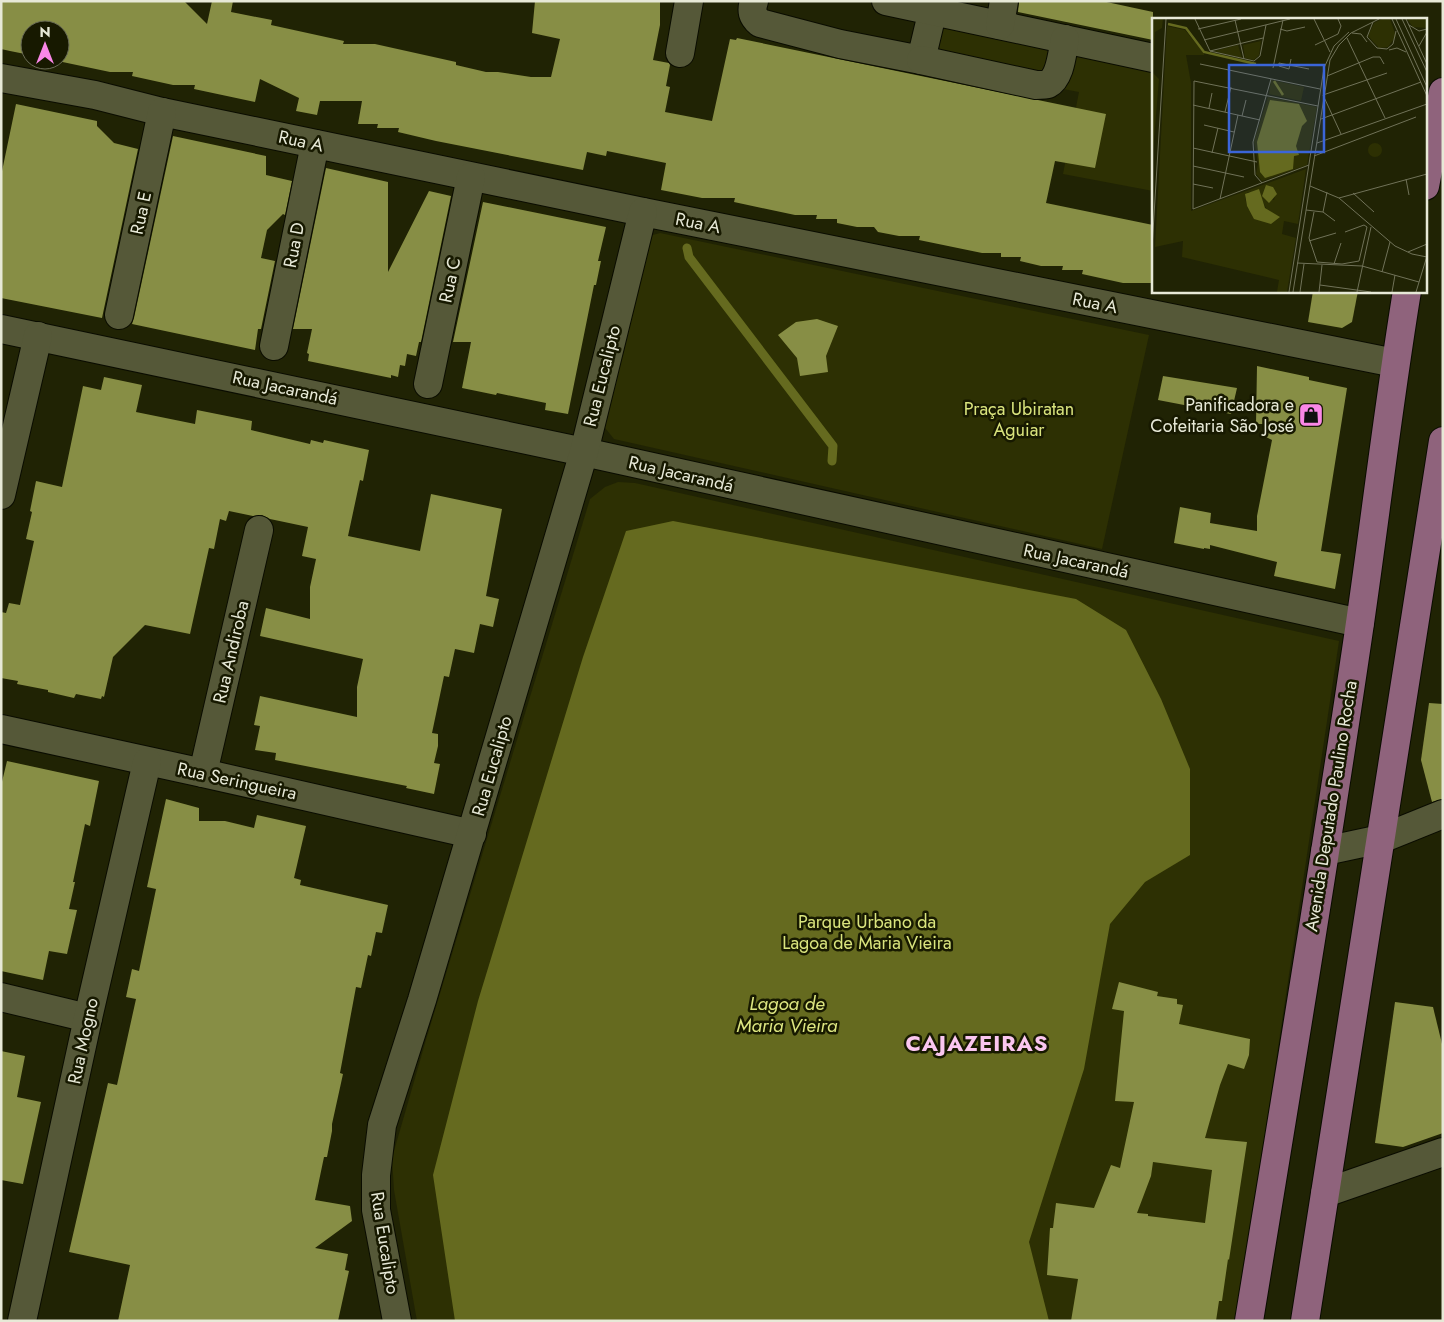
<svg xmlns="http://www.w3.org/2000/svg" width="1444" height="1322" viewBox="0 0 1444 1322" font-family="Jost,sans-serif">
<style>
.green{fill:#2d3003}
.water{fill:#656a1f}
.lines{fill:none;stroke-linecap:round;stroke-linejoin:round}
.stream{stroke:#656a1f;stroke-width:9}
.building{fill:#878e45;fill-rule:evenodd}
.minor-casing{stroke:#0a0c00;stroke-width:30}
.primary-casing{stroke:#0a0c00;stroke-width:30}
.minor{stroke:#555838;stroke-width:28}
.primary{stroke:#8f637c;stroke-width:28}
.labels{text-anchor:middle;stroke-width:5;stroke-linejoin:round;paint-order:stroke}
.street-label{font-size:18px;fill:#e7e9d7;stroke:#171900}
.poi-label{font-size:18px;fill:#e7e9d7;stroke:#171900;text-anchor:end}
.park-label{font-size:18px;fill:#dae47d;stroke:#171900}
.water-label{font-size:19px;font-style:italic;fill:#dee781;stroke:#171900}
.district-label{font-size:22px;font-weight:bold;letter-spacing:1px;fill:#fac6ef;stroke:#171900}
.inset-river{fill:none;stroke:#656a1f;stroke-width:2.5}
.inset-road{fill:none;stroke:#707258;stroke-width:1}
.view{fill:#3b65d8;fill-opacity:0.15;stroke:#3b65d8;stroke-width:2.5}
.inset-edge{fill:none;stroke:#e7e9d7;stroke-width:2.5}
</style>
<rect width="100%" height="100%" fill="#202304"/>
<g class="green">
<polygon points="941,24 1153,67 1153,191 1063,174 1079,92 932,64"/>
<polygon points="660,233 1149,335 1102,549 614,439 602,424 649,236"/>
<polygon points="618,482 635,483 1339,641 1237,1321 417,1321 394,1190 392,1158 426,1040 590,499 605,487"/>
</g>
<polygon class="water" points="673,521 1076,599 1126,630 1161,699 1190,769 1190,855 1145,882 1110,924 1084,1069 1029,1242 1049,1321 455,1321 433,1175 478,1001 583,657 626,531"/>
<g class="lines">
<polyline class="stream" points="687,248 689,257 833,446 832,461"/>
</g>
<g class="building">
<polygon points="1,1 184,1 207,24 212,1 233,1 231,12 272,20 271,25 344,41 343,44 375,44 456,62 456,65 486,72 498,72 531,77 551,77 560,39 532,33 535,1 660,1 660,25 653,60 669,63 670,65 666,86 670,87 665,112 712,121 730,39 736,40 737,38 1106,114 1095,168 1055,161 1046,203 1153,225 1153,283 1123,283 1082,274 1083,270 1062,270 1063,266 1041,266 1020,261 1021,257 1001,257 1001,253 982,253 919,240 920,236 899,236 878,232 874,227 857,227 837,223 837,219 816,219 817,215 795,215 734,202 735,198 702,198 661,190 666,163 607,151 606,156 587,152 583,170 436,141 398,132 399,128 377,128 378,124 358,124 362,101 320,101 317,115 296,111 299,98 260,79 255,102 194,89 195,85 173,85 132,76 133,72 110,72 53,60 60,60 60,30 30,30 30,55 10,51 1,49"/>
<polygon points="1019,1 1102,1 1153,12 1153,40 1018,12"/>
<polygon points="16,104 97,121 97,126 114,143 138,149 102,318 1,298 1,176"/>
<polygon points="173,136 266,156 266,175 292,181 285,215 283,214 267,230 261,258 275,261 261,329 258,329 255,350 132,324 134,318"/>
<polygon points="326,168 388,182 388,272 429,191 451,196 421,342 419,342 416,356 407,354 405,366 400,365 398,377 391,375 391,378 308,361 309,354 307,353 312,329 293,329"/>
<polygon points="483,202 606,227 598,261 601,261 596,285 594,285 568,414 545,410 546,403 497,393 496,395 462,388 471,342 453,342"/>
<polygon points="1313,291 1358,291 1352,322 1342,328 1308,322"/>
<polygon points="817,319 838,326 826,356 828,372 800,376 797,358 778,335 796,322"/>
<polygon points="1257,366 1309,377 1309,380 1347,388 1321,551 1341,554 1335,589 1274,576 1277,562 1210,545 1210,549 1204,548 1204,549 1174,543 1180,507 1211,513 1210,523 1257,531 1257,516 1272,440 1264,436 1267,424 1256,424"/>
<polygon points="1163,376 1237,388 1231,414 1158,400"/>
<polygon points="104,377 142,385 136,412 195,424 197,410 252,421 251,430 310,444 311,440 323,443 324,440 369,450 363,481 360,480 348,536 420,551 431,494 502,509 486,596 499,599 493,627 480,624 474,653 455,649 449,677 444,676 432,733 438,734 438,746 434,763 440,764 434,794 406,788 407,786 275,760 276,753 255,750 260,726 254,725 260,696 357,717 357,687 363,659 260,636 266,608 310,619 310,587 316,559 302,556 308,527 270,519 262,515 253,516 229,511 226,521 220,519 214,549 209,548 190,634 145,625 113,657 104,697 102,696 101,699 76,694 74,698 48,692 48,690 17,684 18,681 1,678 1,612 6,613 9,603 20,605 34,541 26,539 32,512 30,511 36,481 62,487 83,386 101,390"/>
<polygon points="1429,703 1443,704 1443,799 1432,802 1421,760"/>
<polygon points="7,761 99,781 90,826 85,824 73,882 75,882 69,909 77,910 67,954 49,951 43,980 1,971 1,786"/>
<polygon points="166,799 199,808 199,821 225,821 254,828 257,815 306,826 294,878 301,880 300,885 388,905 382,933 376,932 371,956 368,955 361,988 356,987 340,1073 343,1074 332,1124 332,1131 327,1157 324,1157 315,1200 350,1206 352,1221 315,1248 348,1254 345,1270 349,1271 338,1321 118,1321 130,1265 69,1252 108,1083 117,1085 136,999 126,997 132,969 139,971 156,889 147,887"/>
<path d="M1119,982l39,10 -1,4 20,3v5l6,1 -4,19 71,15 -1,16 -5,14 -16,-5 -8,21 -15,53 42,4 -18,118 -1,-1 -6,42h-3l-3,20h-145l7,-42 -31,-4 3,-47h3l3,-25 38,5 17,-43 9,3 14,-66 -19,-1 9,-90 -12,-2zM1153,1162l59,8 -7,53 -57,-7v-2l-11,-1 14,-37z"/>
<polygon points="1395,1002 1433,1007 1443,1048 1443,1133 1403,1147 1375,1143"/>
<polygon points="1,1051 25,1056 17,1097 41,1102 23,1184 1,1180"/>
</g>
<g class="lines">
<defs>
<g id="minor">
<path d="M754,1c-3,10 -2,15 6,22l80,21 81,16 14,-59"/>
<polyline points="886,1 1153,58"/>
<polyline points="1000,25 1004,1"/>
<polyline points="680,53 689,1"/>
<path d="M921,60l115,25c3,0 9,0 12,-1 13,-7 14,-32 17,-45"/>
<polyline points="1,78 95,95 162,112 643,212 1395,363"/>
<polyline points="119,315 162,112"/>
<polyline points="1,329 584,452 1360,623"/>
<polyline points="274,346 315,144"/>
<polyline points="428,384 471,177"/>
<polyline points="1,495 38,336"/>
<polyline points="1,729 203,773 472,834"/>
<polyline points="203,773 259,530"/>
<polyline points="1325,851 1381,839 1443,814"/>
<polyline points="1,997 88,1018"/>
<polyline points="1325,1193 1443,1152"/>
<polyline points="22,1321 88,1018 147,762"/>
<polyline points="397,1321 376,1210 376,1175 382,1125 422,1000 584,452 643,212"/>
</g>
<g id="primary">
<polyline points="1425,186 1443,92"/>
<path d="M1249,1321c38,-233 77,-465 111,-698 16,-111 29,-222 47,-332"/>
<polyline points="1305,1321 1443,441"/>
</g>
</defs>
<use href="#minor" class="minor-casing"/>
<use href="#primary" class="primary-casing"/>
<use href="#minor" class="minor"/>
<use href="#primary" class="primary"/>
</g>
<defs>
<symbol id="shop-square" viewBox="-11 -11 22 22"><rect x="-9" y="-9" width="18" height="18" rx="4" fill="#fa87e7" stroke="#171900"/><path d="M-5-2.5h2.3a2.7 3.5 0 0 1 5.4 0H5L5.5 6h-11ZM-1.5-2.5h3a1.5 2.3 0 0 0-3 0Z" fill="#111"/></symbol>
</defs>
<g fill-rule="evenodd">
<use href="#shop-square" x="1297" y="401" width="28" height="28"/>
</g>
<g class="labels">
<g class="street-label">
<text transform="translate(301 141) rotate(12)" y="6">Rua A</text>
<text transform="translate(141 213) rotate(-78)" y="6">Rua E</text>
<text transform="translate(698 223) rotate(11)" y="6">Rua A</text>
<text transform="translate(294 245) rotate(-79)" y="6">Rua D</text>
<text transform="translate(450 280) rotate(-78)" y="6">Rua C</text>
<text transform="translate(1095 303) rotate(11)" y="6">Rua A</text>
<text transform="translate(602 376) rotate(-76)" y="6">Rua Eucalipto</text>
<text transform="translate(285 388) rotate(12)" y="6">Rua Jacarandá</text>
<text transform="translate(681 474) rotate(13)" y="6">Rua Jacarandá</text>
<text transform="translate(1076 561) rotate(12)" y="6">Rua Jacarandá</text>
<text transform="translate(231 652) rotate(-77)" y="6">Rua Andiroba</text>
<text transform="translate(492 766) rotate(-74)" y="6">Rua Eucalipto</text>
<text transform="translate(237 781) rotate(12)" y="6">Rua Seringueira</text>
<text transform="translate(1331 806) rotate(-81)" y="6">Avenida Deputado Paulino Rocha</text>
<text transform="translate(83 1041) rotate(-78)" y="6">Rua Mogno</text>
<text transform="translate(385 1243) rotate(81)" y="6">Rua Eucalipto</text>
</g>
<g class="poi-label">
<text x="1294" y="411">Panificadora e<tspan x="1294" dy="21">Cofeitaria São José</tspan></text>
</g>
<g class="park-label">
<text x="1019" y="415">Praça Ubiratan<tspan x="1019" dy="21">Aguiar</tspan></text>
<text x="867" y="928">Parque Urbano da<tspan x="867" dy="21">Lagoa de Maria Vieira</tspan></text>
</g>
<g class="water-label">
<text x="787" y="1010">Lagoa de<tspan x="787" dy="22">Maria Vieira</tspan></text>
</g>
<g class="district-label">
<text x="977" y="1051">CAJAZEIRAS</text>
</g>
</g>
<g transform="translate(1152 18)">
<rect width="275" height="275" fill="#202304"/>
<path d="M0,1h11l-1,9 -7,4 -2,41 6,6 -7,85zM230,1h8l6,17 -8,11 -9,1 -11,-12 6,-13zM255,1h20v9l-14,-1zM15,8l18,4 19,23v2h-18l5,28v128l115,-42 -8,55 -14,-3 -2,13 14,4 -9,54h-10l2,-12 -97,-23 1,-16 -28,6zM115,168l9,6 -2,8 -12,-4zM96,174h10l10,20 11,4 -31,-7 -3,-11zM109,23l-2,14 -5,5 -9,-2 -2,-13zM86,27l4,13 -28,-7zM119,62l33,7 -3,14 -32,-7zM116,79l49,10 -10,58 -45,16 -6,-7 2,-10 -4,-23zM216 132a7 7 0 1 1 14 0a7 7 0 1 1-14 0Z" fill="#2d3003" fill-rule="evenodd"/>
<path d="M118,82l29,4 8,17 -5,5 -6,20 3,9 -5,1 -1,13 -28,9 -5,-6 -3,-30zM114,167l7,2 4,7 -8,9 -7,-7zM107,171l6,19 15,9 -9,7 -17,-5 -7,-13 -2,-12z" fill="#656a1f"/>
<path class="inset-river" d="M16,6l18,4 18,24 52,12M122,63l9,14"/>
<path class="inset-road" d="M43,1l15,32 44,10 6,-5 6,-31M162,1l16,33M240,1l35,77M244,1l31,68M250,1l25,53M254,1l21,45M83,2l9,39M221,4l-6,15 10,11 10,1 6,-5 3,-13M257,7l10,6 8,-2M46,11l43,-10M128,11l7,2 18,-4M200,15l9,1 6,8M195,20l38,80M52,22l86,-21M163,27l23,-11 3,-8 -3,-7M267,28l8,-14M237,32l8,-2 9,4M58,33l53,-13M127,45l30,6M127,45v3l10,3 2,-10M48,46l120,25M121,50l10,-48M175,58l46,-19h7l4,7M41,87l67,15M57,90l3,-15M73,94l6,-25M90,98l4,-16M169,101l100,-37M52,107l30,7M189,116l-18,-39 64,-22M165,125l110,-39M41,130l64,14M60,135l6,-25M162,138l102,-39M157,147l-116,44 1,-128 124,25M41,148l51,11M254,161l3,16M110,165l-7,-8 -2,-33 18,-63M41,166l20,4M158,168l29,12 56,48 17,8 15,3M201,175l21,19M187,180l88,-24M68,181l18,-84M154,192l17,2 4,-20M162,194l-5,26 8,24 25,2 17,-3 8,-34 -3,-2 -19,7M171,194l12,9M157,223l27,-8M0,230l14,-229M256,234l19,-8M145,245l65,3 57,16M182,246l7,-21M230,254l8,-30M168,267l51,7M137,274l35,-224 10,-22 15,-14M141,274l37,-232 9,-15 12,-12 28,-14M148,274l4,-28M167,274l3,-27M205,274l14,-65M240,274l3,-17M264,274l11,-36"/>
<path class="view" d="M77,47h95v87h-95z"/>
<rect width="275" height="275" class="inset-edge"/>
</g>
<rect width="1444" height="1322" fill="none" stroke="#e7e9d7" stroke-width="5"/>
<g transform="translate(45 45)"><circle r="24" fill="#171900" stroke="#6a6c56"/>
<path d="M0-4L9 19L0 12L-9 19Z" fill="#fa87e7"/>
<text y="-8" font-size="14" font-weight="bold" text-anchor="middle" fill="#e7e9d7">N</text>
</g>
</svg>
